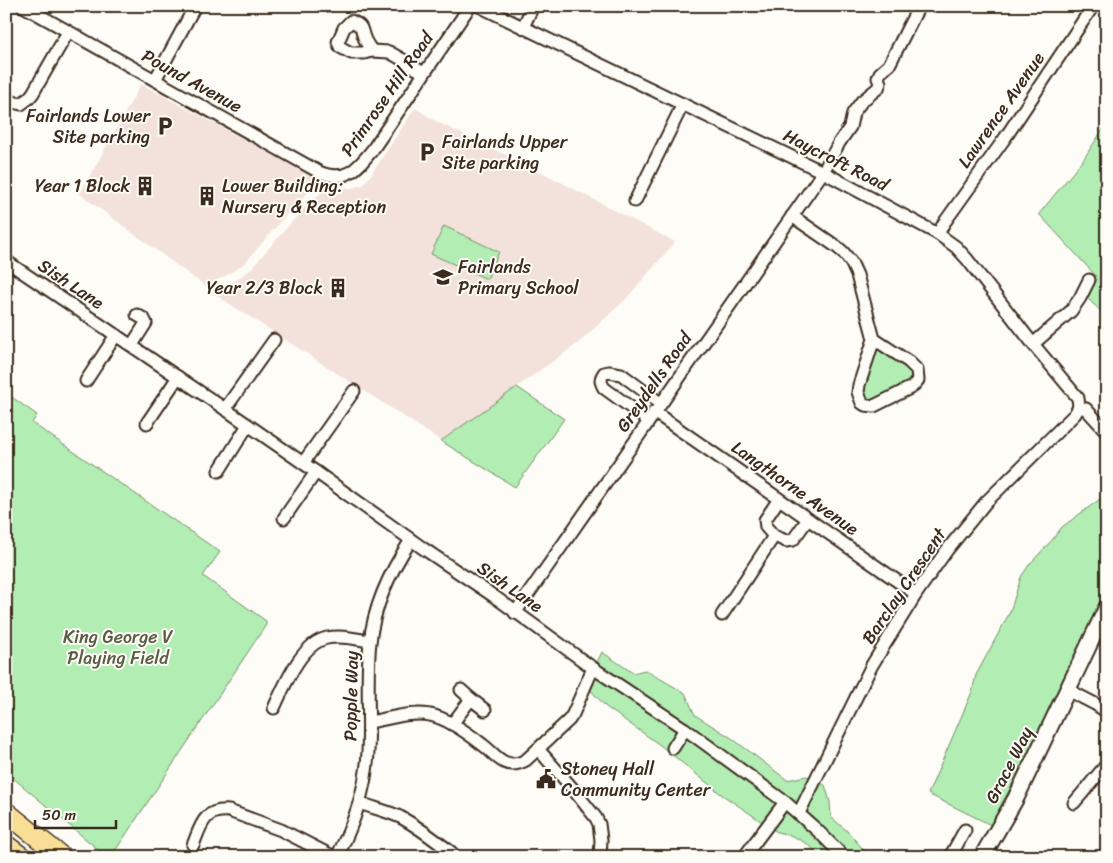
<svg xmlns="http://www.w3.org/2000/svg" width="1113" height="863" viewBox="0 0 1113 863" font-family="Sriracha,sans-serif">
<style>
.built{fill:#f3e1db}
.green{fill:#b2eeb4;stroke:#768c69}
.lines{fill:none;stroke-linecap:round;stroke-linejoin:round}
.minor-casing{stroke:#3b2a1e;stroke-width:15}
.tertiary-casing{stroke:#3b2a1e;stroke-width:19}
.primary-casing{stroke:#3b2a1e;stroke-width:22}
.minor{stroke:#fdfcf7;stroke-width:11}
.tertiary{stroke:#fdfcf7;stroke-width:15}
.primary{stroke:#f9df96;stroke-width:19}
.labels{text-anchor:middle;stroke-width:4;stroke-linejoin:round;paint-order:stroke}
.street-label{font-size:18px;fill:#3b2a1e;stroke:#fdfcf7}
.poi-label{font-size:18px;fill:#3b2a1e;stroke:#fdfcf7;text-anchor:start}
.park-label{font-size:18px;fill:#595b44;stroke:#fdfcf7}
</style>
<rect width="100%" height="100%" fill="#fdfcf7"/>
<filter id="ink" filterUnits="userSpaceOnUse"><feTurbulence type="fractalNoise" baseFrequency=".02" numOctaves="2"/><feDisplacementMap in="SourceGraphic" scale="10" xChannelSelector="R" yChannelSelector="G"/><feConvolveMatrix kernelMatrix="1 2 1 2 8 2 1 2 1" color-interpolation-filters="sRGB"/></filter>
<g filter="url(#ink)">
<g class="built">
<polygon points="141,84 320,180 284,217 245,263 227,275 205,286 80,194"/>
<polygon points="415,108 437,122 547,175 675,242 625,300 577,344 441,441 417,425 213,293 232,283 250,270 304,208 328,187 351,188 363,185 371,175"/>
</g>
<g class="green">
<polygon points="1107,123 1107,317 1087,298 1096,276 1039,214 1083,160"/>
<polygon points="444,226 499,252 487,279 431,254"/>
<polygon points="878,348 880,348 911,369 914,376 910,383 875,402 866,400 862,390 875,351"/>
<polygon points="517,387 564,419 515,487 441,441"/>
<polygon points="6,393 37,415 32,423 220,552 203,576 266,621 266,625 111,857 107,857 6,772"/>
<polygon points="1107,494 1107,591 1027,756 991,825 928,794 972,692 976,675 1010,612 1021,577 1029,565 1053,539 1062,527"/>
<polygon points="602,652 633,673 645,670 685,693 695,715 733,739 787,780 807,776 825,785 830,802 831,817 847,831 870,857 822,857 806,843 790,835 777,832 721,794 660,745 606,707 586,685"/>
</g>
<g class="lines">
<defs>
<g id="minor">
<path d="M23,6l296,166c27,11 38,-3 54,-23l97,-143"/>
<polyline points="479,6 823,172 938,234 956,247 967,259 1033,344 1078,398 1079,407"/>
<polyline points="523,27 533,6"/>
<path d="M372,51c-3,-4 -5,-7 -7,-11 -5,-11 0,-13 -14,-19l-7,7 -6,14 2,5 11,6h13l8,-2 17,1 16,9"/>
<polyline points="410,65 424,73"/>
<polyline points="155,80 195,6"/>
<polyline points="6,97 13,102 21,104 29,98 33,93 68,32"/>
<polyline points="635,201 683,104"/>
<polyline points="792,216 837,247 843,252 851,262 857,275 874,339 909,362 917,370 918,380 912,387 874,406 865,405 862,403 858,392 859,385 874,339"/>
<polyline points="938,234 944,223 1005,138 1093,6"/>
<polyline points="6,261 225,409 316,472 424,549 495,597 593,668 685,729 785,802 817,830 844,857"/>
<polyline points="1033,344 1071,311 1080,298 1089,280"/>
<polyline points="132,345 146,323 144,319 137,315"/>
<polyline points="86,381 116,335"/>
<polyline points="1079,407 1086,409 1107,432"/>
<polyline points="225,409 274,340"/>
<polyline points="654,412 916,594"/>
<path d="M648,420l-44,-32c-4,-7 -4,-9 0,-15l5,-1 12,2 39,29"/>
<polyline points="147,423 178,377"/>
<polyline points="303,463 354,391"/>
<polyline points="219,471 248,425"/>
<polyline points="284,518 316,472"/>
<polyline points="774,536 786,541 793,540 808,519"/>
<polyline points="515,613 823,172 839,143 850,127 853,113 862,101 878,88 880,83 878,78 880,73 889,65 919,6"/>
<polyline points="722,615 774,536 766,527 765,520 779,499"/>
<polyline points="1068,690 1095,704 1107,712"/>
<polyline points="471,699 485,710"/>
<path d="M274,708c10,-21 27,-65 53,-70 15,-3 28,1 43,3"/>
<path d="M369,722c19,-3 42,-11 61,-7 17,3 39,19 53,30 7,5 13,13 21,17 8,4 15,2 22,-2l43,-40 4,-6 20,-46"/>
<polyline points="452,724 471,699 461,690"/>
<polyline points="673,748 685,729"/>
<polyline points="538,749 573,789 596,818 599,824 601,840 600,857"/>
<path d="M360,803c13,5 27,8 40,14 19,10 35,23 52,36l3,4"/>
<polyline points="1074,803 1107,764"/>
<polyline points="799,813 872,665 916,594 947,550 986,502 1075,414 1079,407"/>
<path d="M193,845c8,-19 10,-36 36,-34l52,19 53,27"/>
<path d="M337,857c17,-34 29,-67 31,-105 2,-37 -2,-74 2,-110 4,-36 21,-72 41,-102"/>
<polyline points="744,857 785,802"/>
<polyline points="950,857 965,830"/>
</g>
<polyline id="tertiary" points="982,857 1016,798 1107,607"/>
<g id="primary">
<polyline points="6,812 62,857"/>
<polyline points="6,845 22,857"/>
</g>
</defs>
<use href="#minor" class="minor-casing"/>
<use href="#tertiary" class="tertiary-casing"/>
<use href="#primary" class="primary-casing"/>
<use href="#minor" class="minor"/>
<use href="#tertiary" class="tertiary"/>
<use href="#primary" class="primary"/>
</g>
</g>
<defs>
<symbol id="parking-bare" viewBox="-9 -9 18 18"><path d="M-3.5-5.5H1a3.5 3.5 0 0 1 0 7H-1V5.5H-3.5ZM-1-3.4V-.6H.8a1.4 1.4 0 0 0 0-2.8Z" fill="#3b2a1e" stroke="#fdfcf7" stroke-width="2.5" paint-order="stroke"/></symbol>
<symbol id="building-bare" viewBox="-9 -9 18 18"><path d="M-4-6H4V6H1V3H-1V6H-4ZM-2.5-4.3h1.7v1.8h-1.7ZM.8-4.3h1.7v1.8H.8ZM-2.5-1h1.7V.8h-1.7ZM.8-1h1.7V.8H.8Z" fill="#3b2a1e" stroke="#fdfcf7" stroke-width="2.5" paint-order="stroke"/></symbol>
<symbol id="school-bare" viewBox="-9 -9 18 18"><path d="M0-5L7-2L0 1L-7-2ZM-4 1L0 2.5L4 1V4Q0 6-4 4Z" fill="#3b2a1e" stroke="#fdfcf7" stroke-width="2.5" paint-order="stroke"/></symbol>
<symbol id="civic-bare" viewBox="-9 -9 18 18"><path d="M-.6-6.5H3V-4.5H.6V-3L4-1V1h2V6H-6V1h2V-1L-.6-3ZM-1.2 2.5V6h2.4V2.5Z" fill="#3b2a1e" stroke="#fdfcf7" stroke-width="2.5" paint-order="stroke"/></symbol>
</defs>
<g fill-rule="evenodd">
<use href="#parking-bare" x="151" y="112" width="28" height="28"/>
<use href="#parking-bare" x="413" y="138" width="28" height="28"/>
<use href="#building-bare" x="131" y="172" width="28" height="28"/>
<use href="#building-bare" x="193" y="182" width="28" height="28"/>
<use href="#school-bare" x="429" y="263" width="28" height="28"/>
<use href="#building-bare" x="324" y="274" width="28" height="28"/>
<use href="#civic-bare" x="532" y="765" width="28" height="28"/>
</g>
<g class="labels">
<g class="street-label">
<text transform="translate(192 81) rotate(29)" y="6">Pound Avenue</text>
<text transform="translate(387 94) rotate(-55)" y="6">Primrose Hill Road</text>
<text transform="translate(1001 110) rotate(-55)" y="6">Lawrence Avenue</text>
<text transform="translate(836 160) rotate(27)" y="6">Haycroft Road</text>
<text transform="translate(71 284) rotate(34)" y="6">Sish Lane</text>
<text transform="translate(654 382) rotate(-55)" y="6">Greydells Road</text>
<text transform="translate(795 488) rotate(35)" y="6">Langthorne Avenue</text>
<text transform="translate(904 586) rotate(-56)" y="6">Barclay Crescent</text>
<text transform="translate(510 587) rotate(35)" y="6">Sish Lane</text>
<text transform="translate(351 696) rotate(-89)" y="6">Popple Way</text>
<text transform="translate(1009 765) rotate(-63)" y="6">Grace Way</text>
</g>
<g class="poi-label">
<text x="150" y="122" text-anchor="end">Fairlands Lower<tspan x="150" dy="21">Site parking</tspan></text>
<text x="442" y="148">Fairlands Upper<tspan x="442" dy="21">Site parking</tspan></text>
<text x="130" y="192" text-anchor="end">Year 1 Block</text>
<text x="222" y="192">Lower Building:<tspan x="222" dy="21">Nursery &amp; Reception</tspan></text>
<text x="458" y="273">Fairlands<tspan x="458" dy="21">Primary School</tspan></text>
<text x="323" y="294" text-anchor="end">Year 2/3 Block</text>
<text x="561" y="775">Stoney Hall<tspan x="561" dy="21">Community Center</tspan></text>
</g>
<g class="park-label">
<text x="118" y="643">King George V<tspan x="118" dy="21">Playing Field</tspan></text>
</g>
</g>
<rect width="1113" height="863" fill="none" stroke="#fdfcf7" stroke-width="25"/>
<rect x="12" y="12" width="1088" height="838" fill="none" stroke="#3b2a1e" stroke-width="2" filter="url(#ink)"/>
<path d="M35 820v8h81v-8" fill="none" stroke="#3b2a1e" stroke-width="2.5"/>
<text x="42" y="820" font-size="15" fill="#3b2a1e" stroke="#fdfcf7" stroke-width="4" paint-order="stroke">50 m</text>
</svg>
